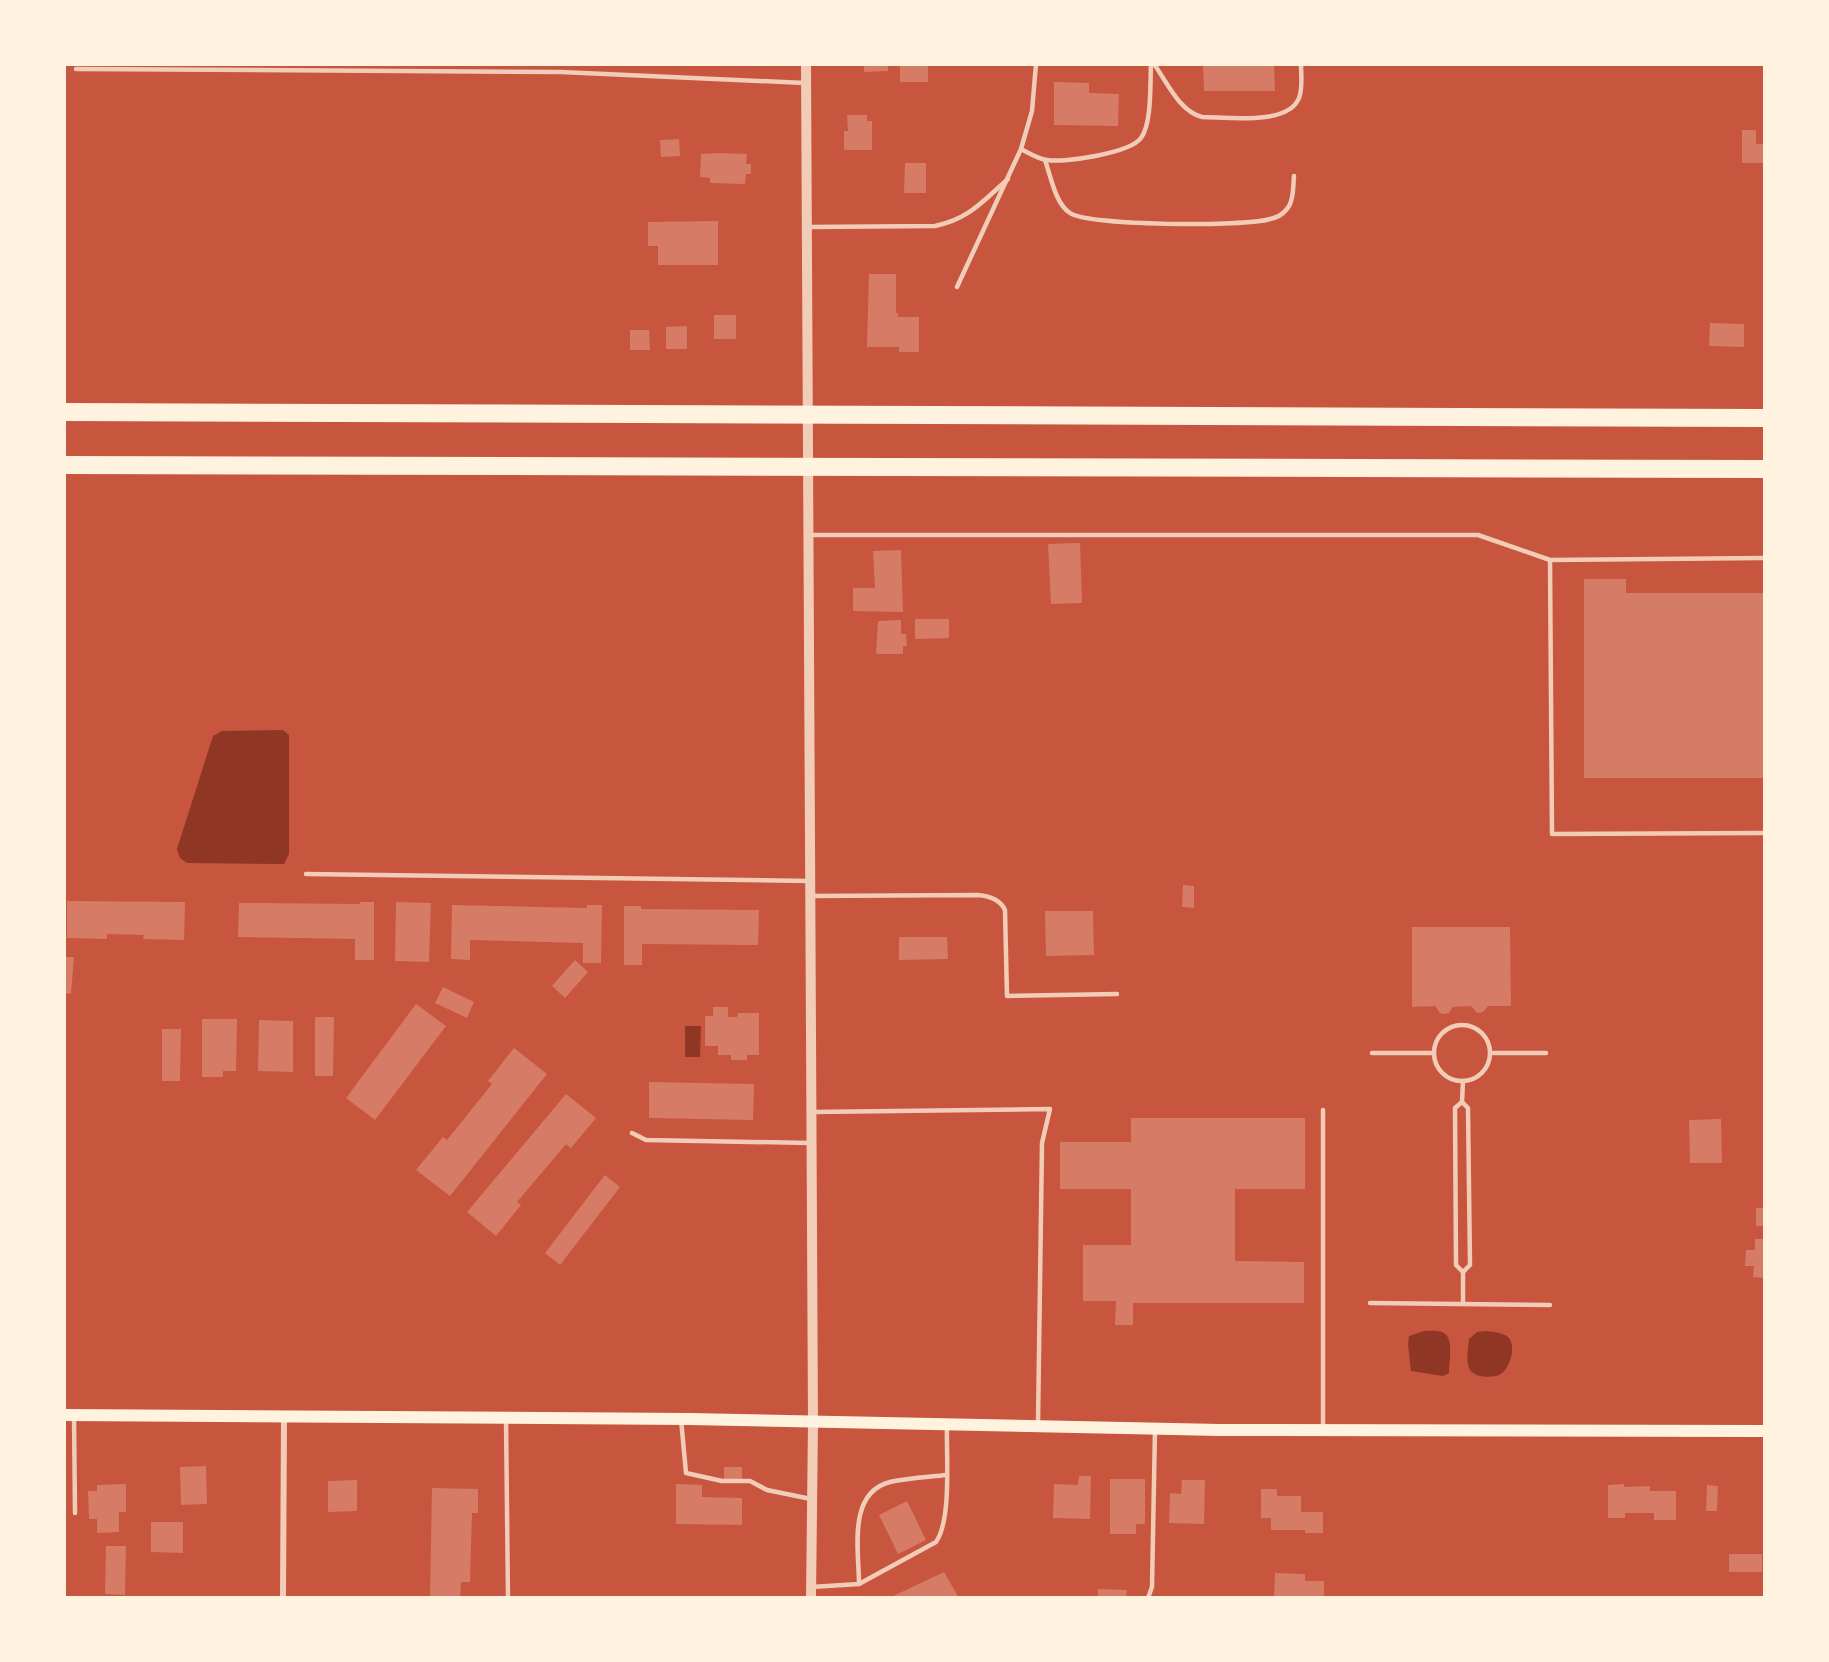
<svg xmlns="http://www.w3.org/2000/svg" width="1829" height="1662" viewBox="0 0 1829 1662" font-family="'Public Sans',sans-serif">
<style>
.water{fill:#8f3625}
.building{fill:#d67c66}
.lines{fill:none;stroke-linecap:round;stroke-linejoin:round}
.service{stroke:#f1ccb7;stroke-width:4.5}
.minor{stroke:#f1ccb7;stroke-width:6}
.tertiary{stroke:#f1ccb7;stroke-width:10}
.secondary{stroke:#fff3e0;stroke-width:12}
.motorway{stroke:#fff3e0;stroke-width:18}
</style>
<rect width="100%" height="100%" fill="#c8553d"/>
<g class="water">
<polygon points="283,730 289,735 289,854 284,864 187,863 180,858 177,849 213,736 222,731"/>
<polygon points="685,1026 701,1026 700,1057 685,1057"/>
<path d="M1424,1331c6,0 15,-1 20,2 10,6 5,29 5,40l-6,3 -32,-5 -3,-27 1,-8z"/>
<path d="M1485,1331c8,1 16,1 23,6 9,9 2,33 -9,38 -8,3 -26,3 -30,-7 -3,-8 -1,-20 0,-29l8,-7z"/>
</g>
<g class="building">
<polygon points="864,64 888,64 888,71 864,72"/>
<rect x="900" y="64" width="28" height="18"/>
<polygon points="1203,64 1274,64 1275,91 1204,91"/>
<polygon points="1054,82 1089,83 1089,93 1119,94 1118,126 1054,125"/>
<polygon points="847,115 867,115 867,121 872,121 872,150 844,150 844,131 848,131"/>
<polygon points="1742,130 1756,130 1756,144 1764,144 1764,163 1742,163"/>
<polygon points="679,139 680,156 661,157 660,140"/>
<polygon points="719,153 747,154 746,164 751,164 751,174 746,174 745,184 710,183 710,178 700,177 701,154"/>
<polygon points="905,163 926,163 926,193 904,193"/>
<polygon points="718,221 718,265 658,265 658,246 648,246 648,222"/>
<polygon points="869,274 896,274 896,313 898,313 898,317 919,317 919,352 899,352 899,347 867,347"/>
<rect x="714" y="315" width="22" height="24"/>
<polygon points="1710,323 1744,324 1744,347 1709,346"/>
<polygon points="687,326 687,349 666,349 666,327"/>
<polygon points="630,330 649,330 650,350 630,350"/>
<polygon points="1080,543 1082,603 1051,604 1048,544"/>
<polygon points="901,550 903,612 853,611 853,588 875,588 873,551"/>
<polygon points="1584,579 1626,579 1626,593 1764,593 1764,778 1584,778"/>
<polygon points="915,619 949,619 949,638 915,639"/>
<polygon points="901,620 901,634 906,634 907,646 903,646 903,654 876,654 878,621"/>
<polygon points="1183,885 1194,886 1194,908 1182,907"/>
<polygon points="67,901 185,902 184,940 143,939 144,935 107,934 107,939 67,938"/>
<polygon points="360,902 374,902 374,960 355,960 355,939 238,937 239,903 360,904"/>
<polygon points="396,902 431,903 429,962 395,961"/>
<polygon points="452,905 587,908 587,905 602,905 601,963 583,963 583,943 470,940 470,960 451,959"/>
<polygon points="624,906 641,906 641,909 759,910 758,945 642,944 642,965 624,965"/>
<polygon points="1045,911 1093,911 1094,955 1046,956"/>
<polygon points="1412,927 1510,927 1511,1006 1488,1006 1483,1012 1480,1013 1476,1012 1471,1006 1453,1007 1449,1013 1445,1014 1440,1013 1435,1006 1412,1007"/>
<polygon points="899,937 947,937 948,959 899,960"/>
<polygon points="64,957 74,957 71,994 64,993"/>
<polygon points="575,960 588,972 565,998 552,986"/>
<polygon points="443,987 474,1002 467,1018 435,1003"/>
<polygon points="416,1004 446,1026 375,1120 346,1098"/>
<polygon points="713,1007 728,1007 728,1017 737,1017 738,1013 759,1013 759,1055 747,1055 747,1060 731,1060 731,1055 718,1055 718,1046 705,1046 705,1016 713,1016"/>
<polygon points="315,1017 334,1017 333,1076 315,1076"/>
<polygon points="202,1019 237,1019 236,1071 223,1071 223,1077 202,1077"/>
<polygon points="259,1020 293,1021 293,1072 258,1071"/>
<polygon points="162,1029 181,1029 180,1081 162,1081"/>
<polygon points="514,1048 547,1074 450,1196 416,1170 443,1137 447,1140 492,1084 488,1081"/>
<polygon points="649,1082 754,1084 753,1120 649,1118"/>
<polygon points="566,1094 596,1118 571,1148 566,1144 517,1202 521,1205 496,1236 467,1212"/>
<polygon points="1131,1118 1305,1118 1305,1189 1235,1189 1235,1261 1304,1262 1304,1303 1133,1303 1133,1325 1115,1325 1116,1301 1083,1301 1083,1245 1131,1245 1131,1189 1060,1189 1060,1142 1131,1142"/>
<polygon points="1721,1119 1722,1163 1690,1163 1689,1120"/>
<polygon points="605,1175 620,1187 560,1265 545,1253"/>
<rect x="1756" y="1208" width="8" height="18"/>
<polygon points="1755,1239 1764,1239 1764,1278 1753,1277 1754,1266 1745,1266 1746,1250 1755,1250"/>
<polygon points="206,1466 207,1504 181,1505 180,1467"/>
<rect x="724" y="1467" width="18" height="12"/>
<polygon points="1079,1476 1091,1476 1090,1519 1053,1518 1054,1484 1078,1485"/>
<polygon points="1110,1479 1145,1479 1145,1524 1136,1524 1136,1534 1110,1534"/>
<polygon points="357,1480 357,1511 328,1512 328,1481"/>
<polygon points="1182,1480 1205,1480 1204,1524 1169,1523 1170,1493 1181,1494"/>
<polygon points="126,1484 126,1512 119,1512 119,1532 97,1533 97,1519 89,1519 88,1491 97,1491 97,1485"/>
<polygon points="676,1484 702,1485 702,1497 742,1498 742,1525 676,1524"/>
<polygon points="1624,1484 1624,1487 1650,1486 1650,1491 1676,1491 1676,1520 1654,1520 1654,1513 1625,1513 1625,1518 1608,1518 1608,1485"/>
<polygon points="1707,1485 1718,1486 1717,1511 1706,1511"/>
<polygon points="432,1488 478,1489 478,1513 472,1513 470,1582 461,1582 460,1598 430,1598"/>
<polygon points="1261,1489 1277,1489 1277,1496 1301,1496 1301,1512 1323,1512 1323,1533 1305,1533 1305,1530 1271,1530 1271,1518 1261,1518"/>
<polygon points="907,1501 926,1540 898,1554 879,1515"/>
<polygon points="151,1522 183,1522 183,1553 151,1552"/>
<polygon points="106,1546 126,1546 125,1595 105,1594"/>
<rect x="1729" y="1554" width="33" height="18"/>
<polygon points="944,1572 959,1598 889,1598"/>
<polygon points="1275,1573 1305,1574 1305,1581 1324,1581 1324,1598 1274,1598"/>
<polygon points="1098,1589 1127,1590 1126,1598 1098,1598"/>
</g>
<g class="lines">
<g class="service">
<path d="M1154,64c13,18 25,47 48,53 24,0 86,9 97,-19 4,-10 2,-23 2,-34"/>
<polyline points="76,69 561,72 805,83"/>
<path d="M1021,149c8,4 17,10 26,11 18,3 83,-7 94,-22 11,-15 9,-54 10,-74"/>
<path d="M1045,160c6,17 10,43 25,53 19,13 174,14 200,6 5,-1 12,-4 16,-9 8,-8 7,-24 8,-34"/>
<path d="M807,227l128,-1c34,-7 48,-25 73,-47"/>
<polyline points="957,287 1021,149 1032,111 1036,64"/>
<polyline points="808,535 1478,535 1550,560 1764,558"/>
<polyline points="1550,560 1552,834 1764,833"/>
<polyline points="306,874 810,881"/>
<path d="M810,896l168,-1c11,1 22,4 27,15l2,86 110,-2"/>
<circle cx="1462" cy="1053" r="28"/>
<polyline points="1372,1053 1434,1053"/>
<polyline points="1491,1053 1546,1053"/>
<polyline points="1463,1081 1462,1102 1468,1108 1470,1265 1463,1272"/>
<polyline points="1462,1102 1455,1108 1456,1265 1463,1272 1463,1303"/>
<polyline points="1323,1110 1323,1430"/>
<polyline points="813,1112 1050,1109 1042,1143 1038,1424"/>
<polyline points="632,1133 646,1140 810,1143"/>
<polyline points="1370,1303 1550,1305"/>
<polyline points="74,1415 75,1513"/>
<polyline points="506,1419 508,1598"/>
<polyline points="681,1419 686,1473 722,1481 750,1481 767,1490 811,1499"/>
<path d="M859,1584c0,-33 -12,-91 31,-102 18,-4 38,-5 56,-7"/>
<path d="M811,1587l48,-3 77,-42c16,-23 10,-87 11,-117"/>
<polyline points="1148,1598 1152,1587 1155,1429"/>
</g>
<polyline class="minor" points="283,1598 284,1418"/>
<polyline class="tertiary" points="806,64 813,1423 811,1598"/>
<polyline class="secondary" points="64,1415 690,1419 1220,1430 1764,1431"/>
<g class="motorway">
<polyline points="64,412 1764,418"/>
<polyline points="64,465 1764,469"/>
</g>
</g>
<rect width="1829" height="1662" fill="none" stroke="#fff3e0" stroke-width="132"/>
</svg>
